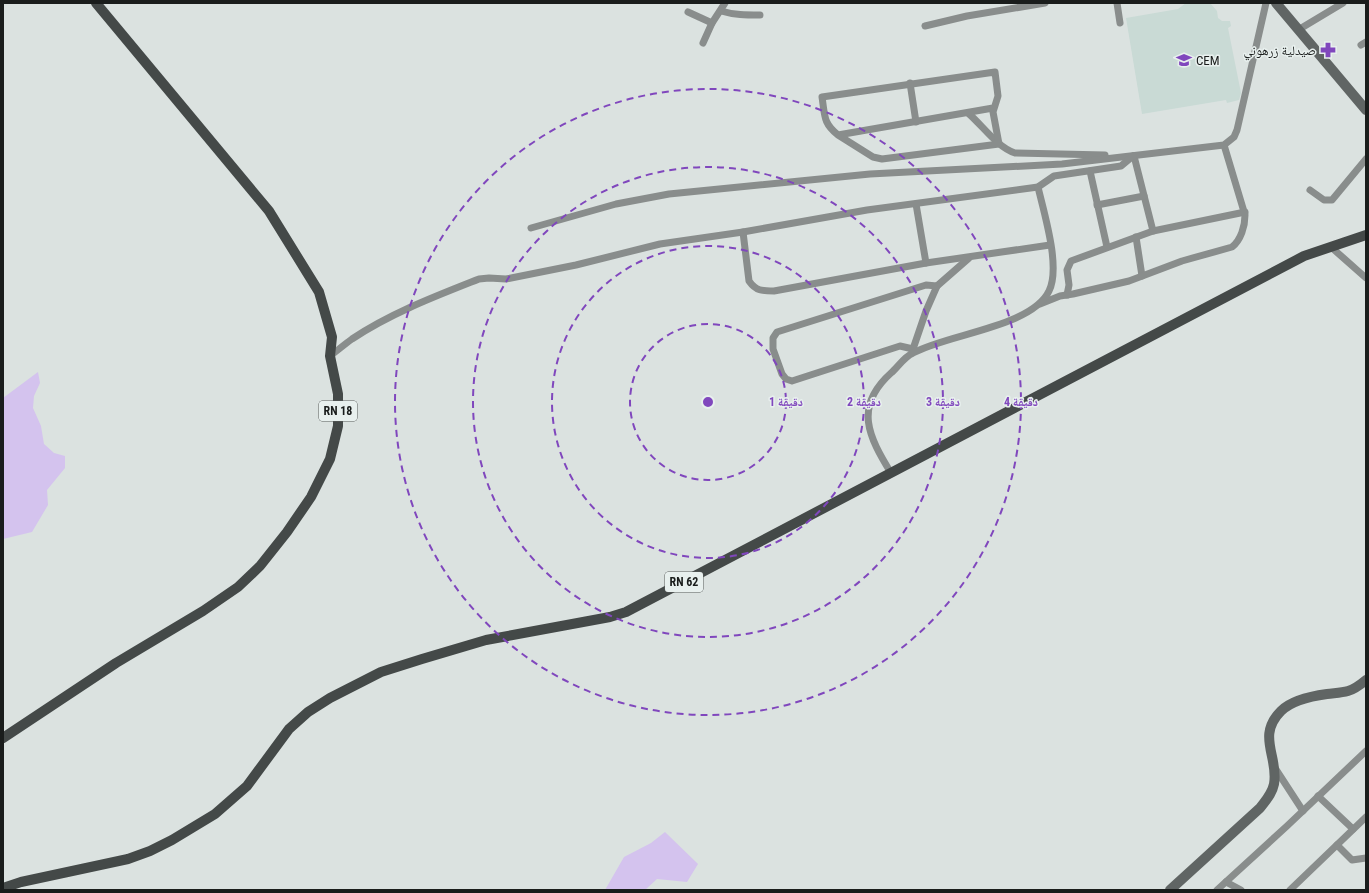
<svg xmlns="http://www.w3.org/2000/svg" width="1369" height="893" viewBox="0 0 1369 893" font-family="'Roboto Condensed','Noto Naskh Arabic',sans-serif">
<style>
.built{fill:#c9dad5}
.green{fill:#d4c3ee}
.lines{fill:none;stroke-linecap:round;stroke-linejoin:round}
.street{stroke:#898d8c;stroke-width:7}
.secondary{stroke:#606564;stroke-width:10}
.primary{stroke:#444948;stroke-width:10}
.ring{fill:none;stroke:#8047bd;stroke-width:2;stroke-dasharray:7 5}
.labels{text-anchor:middle;stroke-width:3;stroke-linejoin:round;paint-order:stroke}
.shield{fill:#e8f0ee;stroke:#585c5b;stroke-width:1}
.shield-label{font-size:12px;font-weight:bold;fill:#1a1d1c}
.poi-label{font-size:13px;fill:#1a1d1c;stroke:#e8f0ee;text-anchor:end}
.centre{fill:#8047bd;stroke:#e8f0ee;stroke-width:2}
.ring-label{font-size:12px;text-anchor:middle;font-weight:bold;fill:#8047bd;stroke:#e8f0ee;stroke-width:3;stroke-linejoin:round;paint-order:stroke}
</style>
<rect width="100%" height="100%" fill="#dbe2e0"/>
<polygon class="built" points="1186,3 1210,3 1217,11 1218,18 1222,21 1230,21 1231,26 1228,28 1241,93 1239,100 1227,103 1226,100 1142,114 1126,18 1178,9"/>
<g class="green">
<polygon points="38,372 40,383 34,396 33,408 41,426 44,444 54,453 65,456 65,468 47,490 48,505 32,532 3,539 3,398"/>
<polygon points="665,832 698,864 687,882 657,879 645,890 605,890 624,857 651,843"/>
</g>
<g class="lines">
<g class="street">
<polyline points="1117,3 1120,23"/>
<path d="M721,11c13,4 25,4 39,4"/>
<polyline points="688,12 712,23"/>
<polyline points="925,26 967,16 1045,3"/>
<polyline points="1298,30 1343,3"/>
<polyline points="703,43 712,23 725,3"/>
<polyline points="1361,45 1366,42"/>
<polyline points="910,83 916,122"/>
<path d="M968,113c15,13 29,34 47,40l90,2"/>
<path d="M838,135l35,22 9,2 117,-15 -6,-32 5,-16 -3,-24 -173,25c3,19 1,26 16,38l155,-27"/>
<polyline points="1134,156 1153,231"/>
<polyline points="1090,171 1107,247"/>
<polyline points="1310,190 1324,200 1332,200 1366,159"/>
<polyline points="916,204 926,263"/>
<polyline points="1097,205 1144,196"/>
<polyline points="531,228 616,204 669,194 870,174 1062,164 1224,145 1234,137 1237,130 1266,3"/>
<path d="M743,232l6,49c7,10 13,10 25,10l152,-28 124,-18"/>
<polyline points="1136,237 1142,276"/>
<polyline points="1331,247 1366,278"/>
<polyline points="1067,295 1069,285 1067,270 1071,261 1153,231 1245,212"/>
<path d="M1040,304l20,-8 13,-2 56,-13 53,-20 50,-14c9,-7 13,-21 13,-32l-21,-70"/>
<polyline points="913,349 926,311 937,286"/>
<polyline points="912,353 913,349 900,346 792,381 786,379 782,374 773,349 773,338 777,332 926,285 937,286 969,258"/>
<path d="M330,356c8,-6 15,-12 22,-17 39,-26 84,-43 127,-60l10,-1 17,1 70,-14 84,-21 83,-12 124,-22 171,-23 16,-11 67,-10 12,-10"/>
<path d="M891,473c-22,-36 -38,-66 0,-100 7,-6 13,-16 22,-20 34,-19 119,-26 136,-62 12,-24 -5,-78 -11,-104"/>
<polyline points="1275,768 1303,811"/>
<polyline points="1318,796 1353,829"/>
<polyline points="1337,845 1352,860 1366,858"/>
<polyline points="1226,882 1241,890"/>
<polyline points="1217,890 1287,826 1366,751"/>
<polyline points="1290,890 1366,817"/>
</g>
<g class="secondary">
<polyline points="1276,3 1366,110"/>
<path d="M1170,890l90,-82c6,-8 12,-14 14,-24 5,-27 -18,-48 7,-73 11,-11 31,-15 46,-17 7,-1 14,-1 21,-3 7,-2 12,-6 18,-11"/>
</g>
<g class="primary">
<polyline points="3,738 116,663 203,611 238,587 260,566 287,532 311,497 330,459 338,426 338,394 330,356 332,337 319,292 269,211 96,3"/>
<polyline points="3,888 21,882 128,859 150,851 172,840 215,814 247,786 289,729 308,712 330,698 381,672 422,659 486,640 610,617 626,612 1304,256 1366,235"/>
</g>
</g>
<g class="ring">
<circle cx="708" cy="402" r="78"/>
<circle cx="708" cy="402" r="156"/>
<circle cx="708" cy="402" r="235"/>
<circle cx="708" cy="402" r="313"/>
</g>
<defs>
<symbol id="pharmacy-bare" viewBox="-9 -9 18 18"><path d="M-2-6h4v4h4v4h-4v4h-4v-4h-4v-4h4Z" fill="#8047bd" stroke="#e8f0ee" stroke-width="2.5" paint-order="stroke"/></symbol>
<symbol id="school-bare" viewBox="-9 -9 18 18"><path d="M0-5L7-2L0 1L-7-2ZM-4 1L0 2.5L4 1V4Q0 6-4 4Z" fill="#8047bd" stroke="#e8f0ee" stroke-width="2.5" paint-order="stroke"/></symbol>
</defs>
<g fill-rule="evenodd">
<use href="#pharmacy-bare" x="1317" y="39" width="22" height="22"/>
<use href="#school-bare" x="1173" y="49" width="22" height="22"/>
</g>
<g class="labels">
<g class="shield">
<rect x="319" y="401" width="38" height="20" rx="3"/>
<rect x="665" y="572" width="38" height="20" rx="3"/>
</g>
<g class="shield-label">
<text x="338" y="415">RN 18</text>
<text x="684" y="586">RN 62</text>
</g>
<g class="poi-label">
<text x="1316" y="55">صيدلية زرهوني</text>
<text x="1196" y="65" text-anchor="start">CEM</text>
</g>
</g>
<circle cx="708" cy="402" r="6" class="centre"/>
<g class="ring-label">
<text x="786" y="406">1 دقيقة</text>
<text x="864" y="406">2 دقيقة</text>
<text x="943" y="406">3 دقيقة</text>
<text x="1021" y="406">4 دقيقة</text>
</g>
<rect width="1369" height="893" fill="none" stroke="#1a1d1c" stroke-width="8"/>
</svg>
